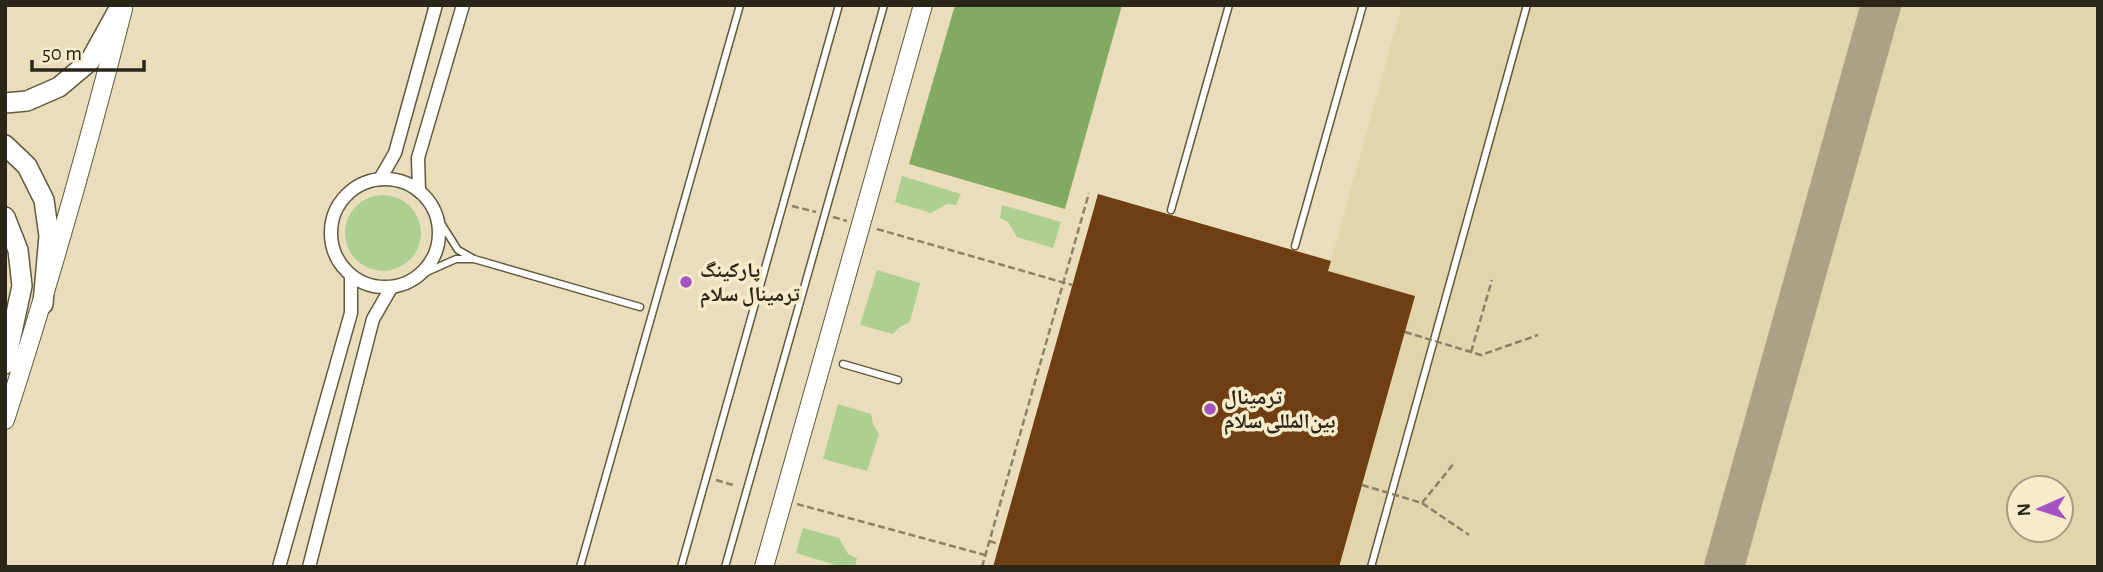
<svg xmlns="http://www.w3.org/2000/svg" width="2103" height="572" viewBox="0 0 2103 572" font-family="'Alegreya Sans','Noto Naskh Arabic',sans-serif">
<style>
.built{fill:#e2d4ab;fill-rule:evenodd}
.green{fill:#add091}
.forest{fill:#82aa60}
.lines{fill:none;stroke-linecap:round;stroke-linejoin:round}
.taxiway{stroke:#aaa186;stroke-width:40}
.building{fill:#6f3e12}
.lane-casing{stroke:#63593c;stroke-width:9}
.street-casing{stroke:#63593c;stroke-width:15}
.secondary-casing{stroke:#63593c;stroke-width:20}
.primary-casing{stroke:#63593c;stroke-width:22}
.path{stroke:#8a826b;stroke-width:2.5;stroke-dasharray:7 3.5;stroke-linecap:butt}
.lane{stroke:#fff;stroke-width:6}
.street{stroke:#fff;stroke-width:12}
.secondary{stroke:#fff;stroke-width:18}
.primary{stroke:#fff;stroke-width:19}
.path-bridge{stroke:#8a826b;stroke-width:2.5;stroke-dasharray:7 3.5;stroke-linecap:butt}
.poi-dot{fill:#a553c3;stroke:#f7ebc9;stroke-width:2.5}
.labels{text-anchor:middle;stroke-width:7;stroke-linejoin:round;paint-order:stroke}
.poi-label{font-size:21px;font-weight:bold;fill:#2a2619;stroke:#f7ebc9;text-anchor:start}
</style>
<rect width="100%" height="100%" fill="#e9ddbc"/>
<path class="built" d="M1402,5h696v562h-1105l105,-373 233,67zM2019,488h42v42h-42z"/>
<g class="green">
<polygon points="902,176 961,194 956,205 947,204 931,213 895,202"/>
<circle cx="383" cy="233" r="38"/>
<polygon points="1002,205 1061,222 1053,248 1017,237 1008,222 1000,218"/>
<polygon points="877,270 920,283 910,322 900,327 893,334 860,325"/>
<polygon points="838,404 871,414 873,424 879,434 867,471 823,459"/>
<polygon points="803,528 839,538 848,554 857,558 855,567 842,567 796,553"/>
</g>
<polygon class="forest" points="955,5 1122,5 1065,209 909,164"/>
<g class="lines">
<polyline class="taxiway" points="1724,567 1881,5"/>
</g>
<polygon class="building" points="1098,194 1331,261 1328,271 1415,296 1339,567 993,567"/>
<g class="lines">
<defs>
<g id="lane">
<polyline points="1171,210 1229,5"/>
<polyline points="437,217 458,250 474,259 640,307"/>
<polyline points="1295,246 1363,5"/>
<polyline points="420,275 456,259 472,259"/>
<polyline points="843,364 898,380"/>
<polyline points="580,567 740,5"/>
<polyline points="681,567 839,5"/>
<polyline points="725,567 884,5"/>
<polyline points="1371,567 1527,5"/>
</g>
<g id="street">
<circle cx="385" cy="233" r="54"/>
<polyline points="380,179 395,153 436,5"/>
<polyline points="419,191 418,158 463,5"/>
<polyline points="279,567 351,313 351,276"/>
<polyline points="309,567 373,319 391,288"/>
</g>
<g id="secondary">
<path d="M5,420c44,-136 83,-273 118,-411"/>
<polyline points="764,567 923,5"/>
</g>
<g id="primary">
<polyline points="5,103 27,101 59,87 90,61 121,5"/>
<polyline points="5,145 27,166 44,200 49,236 43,304"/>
<polyline points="5,217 18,250 22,286 5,364"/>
</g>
</defs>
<use href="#lane" class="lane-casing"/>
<use href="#street" class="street-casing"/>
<use href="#secondary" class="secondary-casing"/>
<use href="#primary" class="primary-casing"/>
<g class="path">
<polyline points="792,206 816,212"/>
<polyline points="833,217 847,221"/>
<polyline points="877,229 1072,285"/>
<polyline points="1471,352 1492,280"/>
<polyline points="716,480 736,486"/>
<polyline points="1422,503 1455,462"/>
<polyline points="797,504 985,555"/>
<polyline points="989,541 999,544"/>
<polyline points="982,567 1089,193"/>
</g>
<use href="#lane" class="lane"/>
<use href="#street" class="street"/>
<use href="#secondary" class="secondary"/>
<use href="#primary" class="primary"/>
<g class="path-bridge">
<polyline points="1405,332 1481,355 1538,335"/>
<polyline points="1362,485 1422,503 1469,535"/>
</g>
</g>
<g class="poi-dot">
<circle cx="686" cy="282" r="7"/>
<circle cx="1210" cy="409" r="7"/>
</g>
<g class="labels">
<g class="poi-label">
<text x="700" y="277">پارکینگ<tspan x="700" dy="24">ترمینال سلام</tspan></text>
<text x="1224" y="404">ترمینال<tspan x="1224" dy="24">بین‌المللی سلام</tspan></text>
</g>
</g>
<rect width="2103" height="572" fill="none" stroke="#2a2619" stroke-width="14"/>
<g transform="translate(2040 509) rotate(267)"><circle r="33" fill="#f7ebc9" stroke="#a59c83" stroke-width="2"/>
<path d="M0-5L12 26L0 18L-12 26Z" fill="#a553c3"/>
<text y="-10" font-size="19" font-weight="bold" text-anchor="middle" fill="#2a2619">N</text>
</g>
<path d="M32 60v10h112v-10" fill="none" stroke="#2a2619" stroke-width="3.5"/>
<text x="42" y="60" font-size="21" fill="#2a2619" stroke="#f7ebc9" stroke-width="5" paint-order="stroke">50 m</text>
</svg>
